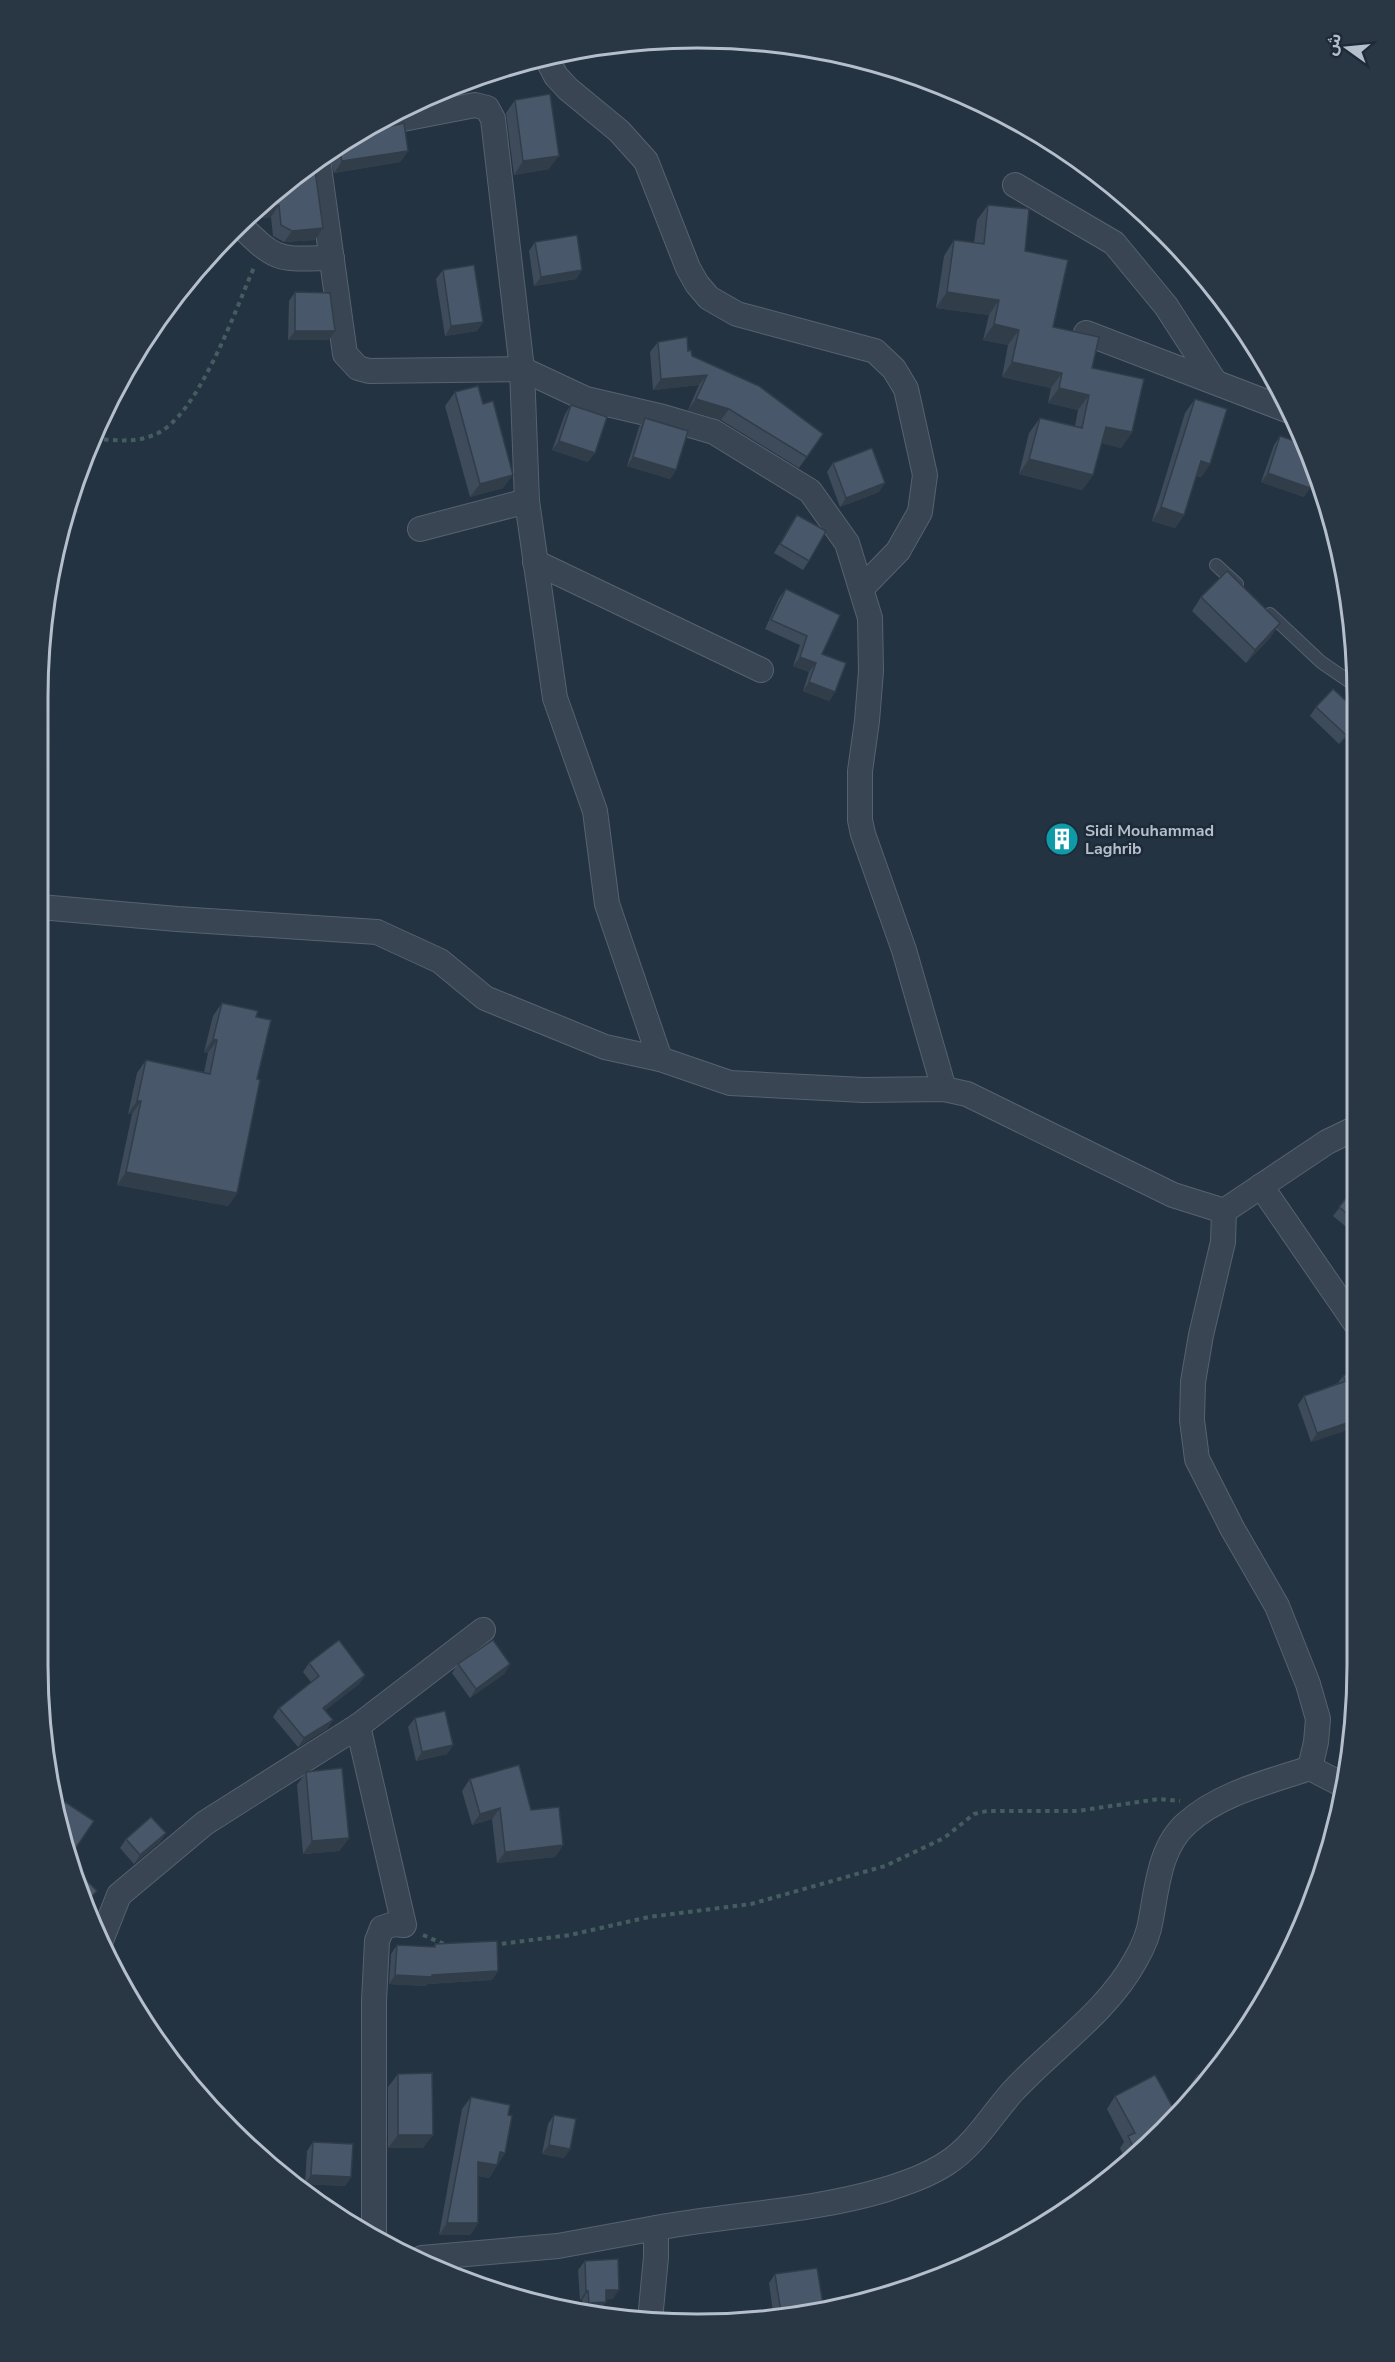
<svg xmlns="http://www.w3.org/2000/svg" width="1395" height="2362" viewBox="0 0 1395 2362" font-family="'Nunito Sans','Noto Sans Arabic',sans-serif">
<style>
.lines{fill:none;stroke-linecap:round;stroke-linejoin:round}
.lane-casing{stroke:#56626f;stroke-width:14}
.street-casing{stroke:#56626f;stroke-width:26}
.path{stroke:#445e60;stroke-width:4;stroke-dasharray:4.5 4.5;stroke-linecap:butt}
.lane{stroke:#394552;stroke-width:12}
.street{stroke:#394552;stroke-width:24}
.wall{fill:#3e4b5a}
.shaded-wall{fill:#323d4a}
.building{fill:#485769;stroke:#323d4a;stroke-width:1.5}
.labels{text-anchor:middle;stroke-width:5;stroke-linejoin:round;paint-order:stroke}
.poi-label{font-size:16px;font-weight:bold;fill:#b5bfcc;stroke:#1d2a37;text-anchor:start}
.rim{fill:none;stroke:#b5bfcc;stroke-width:3}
</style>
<rect width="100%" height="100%" fill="#243342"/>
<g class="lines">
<defs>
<g id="lane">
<polyline points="1216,565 1237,584"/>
<polyline points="1270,614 1321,662 1356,686"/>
</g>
<g id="street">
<polyline points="546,57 556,76 568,89 619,131 646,161 688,268 697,284 709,298 737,314 875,351 894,369 906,389 925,475 920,512 898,551 862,588"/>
<polyline points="377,124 475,105 487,108 493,119 522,369 527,501 555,698 595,811 607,904 660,1059"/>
<polyline points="318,160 345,354 358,368 369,371 522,369 586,399 663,417 714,432 810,491 847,543 870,618 871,671 867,721 860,771 860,820 863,834 904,950 944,1089"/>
<polyline points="1015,185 1114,243 1166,306 1215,382"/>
<path d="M239,224c39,39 39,35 93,34"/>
<polyline points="1086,333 1287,410"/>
<polyline points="420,529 527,501"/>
<polyline points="535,562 761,670"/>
<path d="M40,907l137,12 200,13 63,29 45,37 120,49 55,12 70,24 133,7 81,-1 23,5 206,101 51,16 -1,31 -22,93 -8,47 -1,38 5,39 35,69 45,78 31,78 10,35 -2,23 -6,26c-41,14 -90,25 -123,55 -27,23 -30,64 -36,96 -2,14 -9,30 -16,42 -28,51 -82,87 -121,129 -22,24 -39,55 -67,73 -20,13 -41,20 -63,27 -74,22 -152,24 -228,38v29l-6,63"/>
<polyline points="1261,1186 1356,1324"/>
<polyline points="1224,1211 1327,1142 1356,1128"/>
<polyline points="358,1726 404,1925 394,1924 382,1928 377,1941 374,2001 374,2235"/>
<polyline points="1310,1768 1341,1784"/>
<polyline points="100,1943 119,1895 205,1823 358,1726 483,1630"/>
<polyline points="422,2258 558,2246 656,2228"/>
</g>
</defs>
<use href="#lane" class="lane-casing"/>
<use href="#street" class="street-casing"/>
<g class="path">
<path d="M95,439c21,1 40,4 59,-4 44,-17 82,-127 101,-170"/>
<polyline points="423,1935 444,1944"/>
<polyline points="493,1945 570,1935 649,1917 751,1904 885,1866 944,1838 974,1814 987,1811 1077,1811 1159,1799 1180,1801"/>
</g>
<use href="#lane" class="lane"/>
<use href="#street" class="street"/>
</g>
<g class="wall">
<polygon points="515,100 549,169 514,175 506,113"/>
<polygon points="378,124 408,151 400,162 334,173 328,151"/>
<polygon points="314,163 315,240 284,242 273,236 271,217 254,219 250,215"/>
<polygon points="988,205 1025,251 1053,327 1092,368 1132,432 1121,448 1101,443 1093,475 1082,490 1019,474 1029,433 1040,418 1075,426 1078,410 1048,403 1051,388 1002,377 1008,345 983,340 989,315 936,308 944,256 954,240 974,243 977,220"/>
<polygon points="535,242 582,270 576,279 534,286 529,251"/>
<polygon points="443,270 483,322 477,331 445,336 436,279"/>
<polygon points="295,292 335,331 329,340 288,340 289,301"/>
<polygon points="658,342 688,351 692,356 823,434 799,468 721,420 688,410 699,385 653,390 650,352"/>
<polygon points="455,392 503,488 470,497 445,406"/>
<polygon points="1195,399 1210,464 1201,477 1196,476 1184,515 1175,528 1152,521 1185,413"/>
<polygon points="571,405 588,462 552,450 565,414"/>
<polygon points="645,418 676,470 670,479 627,466 639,427"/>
<polygon points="1280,436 1310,488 1304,497 1261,482 1274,445"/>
<polygon points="833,463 879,492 840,507 827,472"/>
<polygon points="797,515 809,561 803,570 774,553 791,524"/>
<polygon points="786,589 822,654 835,692 829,701 803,691 809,672 793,666 800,645 765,629 779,598"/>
<polygon points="1201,597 1271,637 1246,663 1192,611"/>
<polygon points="1316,707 1356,727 1339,744 1310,716"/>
<polygon points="222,1003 256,1017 257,1079 237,1193 228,1206 117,1185 132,1114 128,1114 137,1073 146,1060 204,1072 208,1053 204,1052 213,1016"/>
<polygon points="1356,1186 1356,1235 1333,1216"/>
<polygon points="1356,1369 1356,1427 1311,1442 1298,1405 1304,1396 1338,1383 1343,1376"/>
<polygon points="309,1663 365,1675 359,1684 325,1710 333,1720 327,1729 298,1747 273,1717 279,1708 311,1682 303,1672"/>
<polygon points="458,1664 510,1664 504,1674 470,1698 452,1673"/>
<polygon points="415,1718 453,1745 447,1754 416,1761 408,1727"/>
<polygon points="306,1772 349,1838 339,1851 303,1854 297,1785"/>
<polygon points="470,1779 531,1810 563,1845 555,1857 497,1863 492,1819 472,1825 462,1791"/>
<polygon points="126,1839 160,1842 134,1864 120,1848"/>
<polygon points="435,1944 498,1971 492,1980 427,1984 426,1986 389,1984 391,1954 397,1945 433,1947"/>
<polygon points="398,2074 423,2148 388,2148 388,2087"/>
<polygon points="1211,2074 1192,2098 1191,2084 1197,2075"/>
<polygon points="1115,2096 1164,2131 1127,2164 1120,2148 1124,2142 1107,2109"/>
<polygon points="471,2097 508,2115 505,2153 489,2178 478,2176 478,2223 470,2235 439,2235 462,2109"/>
<polygon points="554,2115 570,2149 564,2158 542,2154 548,2124"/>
<polygon points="313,2142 351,2177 345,2186 305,2184 307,2151"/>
<polygon points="585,2261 613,2299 606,2299 600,2312 583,2312 582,2300 580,2300 578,2270"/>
<polygon points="775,2274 784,2319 774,2319 769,2283"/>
</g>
<g class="shaded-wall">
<polygon points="408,151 400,162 334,173 342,161"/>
<polygon points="559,156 549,169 514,175 523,161"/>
<polygon points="279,205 271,217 254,219 262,207"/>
<polygon points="323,228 315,240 284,242 292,231"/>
<polygon points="582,270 576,279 534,286 541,277"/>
<polygon points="947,292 999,300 989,315 936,308"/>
<polygon points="483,322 477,331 445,336 451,326"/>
<polygon points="994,324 1019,330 1008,345 983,340"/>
<polygon points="295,331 335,331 329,340 288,340"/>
<polygon points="1012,362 1062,373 1051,388 1002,377"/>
<polygon points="707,375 699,385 653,390 661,379"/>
<polygon points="1059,388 1089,395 1078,410 1048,403"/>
<polygon points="696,399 729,409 721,420 688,410"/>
<polygon points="1106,427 1132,432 1121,448 1095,442"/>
<polygon points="559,441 595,453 588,462 552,450"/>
<polygon points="633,457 676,470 670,479 627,466"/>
<polygon points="1029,459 1093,475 1082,490 1019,474"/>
<polygon points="1201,461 1210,464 1201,477 1192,475"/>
<polygon points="1268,473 1310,488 1304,497 1261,482"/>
<polygon points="513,475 503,488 470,497 480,484"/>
<polygon points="885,483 879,492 840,507 846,498"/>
<polygon points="1161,507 1184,515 1175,528 1152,521"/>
<polygon points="78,512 72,521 65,524 66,517"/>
<polygon points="1280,623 1271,637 1246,663 1255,650"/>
<polygon points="800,657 816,663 809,672 793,666"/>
<polygon points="809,682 835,692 829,701 803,691"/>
<polygon points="1356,725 1356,727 1339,744 1346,735"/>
<polygon points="213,1039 217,1040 208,1053 204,1052"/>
<polygon points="137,1101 141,1101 132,1114 128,1114"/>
<polygon points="126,1172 237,1193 228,1206 117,1185"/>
<polygon points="1356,1420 1356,1427 1311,1442 1317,1433"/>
<polygon points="510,1664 504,1674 470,1698 476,1689"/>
<polygon points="365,1675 359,1684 317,1717 323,1708"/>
<polygon points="333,1720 327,1729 298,1747 304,1738"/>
<polygon points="453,1745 447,1754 416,1761 422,1752"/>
<polygon points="500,1808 492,1819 472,1825 480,1814"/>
<polygon points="166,1833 160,1842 134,1864 140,1855"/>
<polygon points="349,1838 339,1851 303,1854 312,1841"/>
<polygon points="563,1845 555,1857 497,1863 505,1852"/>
<polygon points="97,1891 90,1900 85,1906 84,1904"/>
<polygon points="498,1971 492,1980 427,1984 426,1986 389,1984 395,1975 432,1975"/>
<polygon points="398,2135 433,2135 423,2148 388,2148"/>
<polygon points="549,2145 570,2149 564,2158 542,2154"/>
<polygon points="500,2152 505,2153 497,2165"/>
<polygon points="478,2162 497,2165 489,2178 470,2174"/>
<polygon points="311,2175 351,2177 345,2186 305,2184"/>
<polygon points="447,2223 478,2223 470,2235 439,2235"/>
<polygon points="606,2290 619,2290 613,2299 599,2300"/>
<polygon points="586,2291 588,2291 582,2300 580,2300"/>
<polygon points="606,2302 600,2312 583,2312 589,2303"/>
</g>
<g class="building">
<polygon points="550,94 559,156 523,161 515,100"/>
<polygon points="404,123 408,151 342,161 338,145 378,124 387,127"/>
<polygon points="314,163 323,228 292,231 281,225 279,205 262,207 261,206"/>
<polygon points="988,205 1029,209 1025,251 1068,260 1053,327 1099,337 1092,368 1144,379 1132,432 1106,427 1093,475 1029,459 1040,418 1082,428 1089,395 1059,388 1062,373 1012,362 1019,330 994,324 999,300 947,292 954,240 984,244"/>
<polygon points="577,235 582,270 541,277 535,242"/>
<polygon points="474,265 483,322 451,326 443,270"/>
<polygon points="295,292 330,293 335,331 295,331"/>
<polygon points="687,337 688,351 691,350 692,356 759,386 823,434 807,457 729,409 696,399 707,375 661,379 658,342"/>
<polygon points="478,386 483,404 493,401 513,475 480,484 455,392"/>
<polygon points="1195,399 1227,409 1210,464 1201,461 1184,515 1161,507"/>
<polygon points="571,405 607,417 595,453 559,441"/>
<polygon points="645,418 688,431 676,470 633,457"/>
<polygon points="1280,436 1301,443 1314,476 1310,488 1268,473"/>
<polygon points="872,448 885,483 846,498 833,463"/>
<polygon points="71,494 78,512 66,517"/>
<polygon points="797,515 826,531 809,561 780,544"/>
<polygon points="1227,571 1280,623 1255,650 1201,597"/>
<polygon points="786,589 840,615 822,654 846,663 835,692 809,682 816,663 800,657 807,636 771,620"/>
<polygon points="1333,689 1356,710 1356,725 1346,735 1316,707"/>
<polygon points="222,1003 258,1011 256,1017 271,1020 257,1079 260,1080 237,1193 126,1172 141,1101 137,1101 146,1060 210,1074 217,1040 213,1039"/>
<polygon points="1356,1186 1356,1221 1339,1207"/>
<polygon points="1356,1369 1356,1420 1317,1433 1304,1396 1346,1381 1343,1376"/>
<polygon points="339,1640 365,1675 323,1708 333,1720 304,1738 279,1708 319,1676 309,1663"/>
<polygon points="493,1640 510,1664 476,1689 458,1664"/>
<polygon points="445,1711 453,1745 422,1752 415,1718"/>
<polygon points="519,1765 531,1810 559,1807 563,1845 505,1852 500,1808 480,1814 470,1779"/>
<polygon points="342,1768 349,1838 312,1841 306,1772"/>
<polygon points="65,1802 94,1821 71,1855 67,1853 58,1813"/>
<polygon points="151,1817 166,1833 140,1855 126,1839"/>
<polygon points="69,1863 97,1891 84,1904 72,1876"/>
<polygon points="497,1941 498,1971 432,1975 432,1977 395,1975 397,1945 435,1947 435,1944"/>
<polygon points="432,2073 433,2135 398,2135 398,2074"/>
<polygon points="1211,2074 1198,2090 1197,2075"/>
<polygon points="1155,2075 1177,2115 1164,2131 1137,2155 1128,2136 1135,2133 1115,2096"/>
<polygon points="471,2097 510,2105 508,2115 512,2116 505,2153 500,2152 497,2165 478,2162 478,2223 447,2223"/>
<polygon points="554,2115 576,2119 570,2149 549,2145"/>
<polygon points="313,2142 353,2144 351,2177 311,2175"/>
<polygon points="618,2259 619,2290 606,2290 606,2302 589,2303 588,2291 586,2291 585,2261"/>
<polygon points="817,2268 824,2310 782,2319 775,2274"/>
</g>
<defs>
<symbol id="building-disc" viewBox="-11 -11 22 22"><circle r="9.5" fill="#0f9aa8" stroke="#1d2a37"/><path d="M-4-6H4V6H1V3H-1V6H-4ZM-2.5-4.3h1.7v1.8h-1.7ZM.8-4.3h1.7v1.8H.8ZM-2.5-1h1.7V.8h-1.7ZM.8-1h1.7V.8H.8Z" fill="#fff"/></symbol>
</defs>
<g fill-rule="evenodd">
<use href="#building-disc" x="1043" y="820" width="38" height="38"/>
</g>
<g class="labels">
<g class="poi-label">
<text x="1085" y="836">Sidi Mouhammad<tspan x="1085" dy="18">Laghrib</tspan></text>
</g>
</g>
<path d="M0 0H1395V2362H0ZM697 48H698A649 649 0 0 1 1347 697V1665A649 649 0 0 1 698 2314H697A649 649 0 0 1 48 1665V697A649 649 0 0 1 697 48Z" fill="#293643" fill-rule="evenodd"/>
<path class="rim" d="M697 48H698A649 649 0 0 1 1347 697V1665A649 649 0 0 1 698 2314H697A649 649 0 0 1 48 1665V697A649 649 0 0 1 697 48Z"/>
<g transform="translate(1347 48) rotate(285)" stroke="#1d2a37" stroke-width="4.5" paint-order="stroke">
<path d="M0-4.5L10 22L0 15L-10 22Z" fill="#b5bfcc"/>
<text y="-9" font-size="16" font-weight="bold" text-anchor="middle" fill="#b5bfcc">ش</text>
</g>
</svg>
